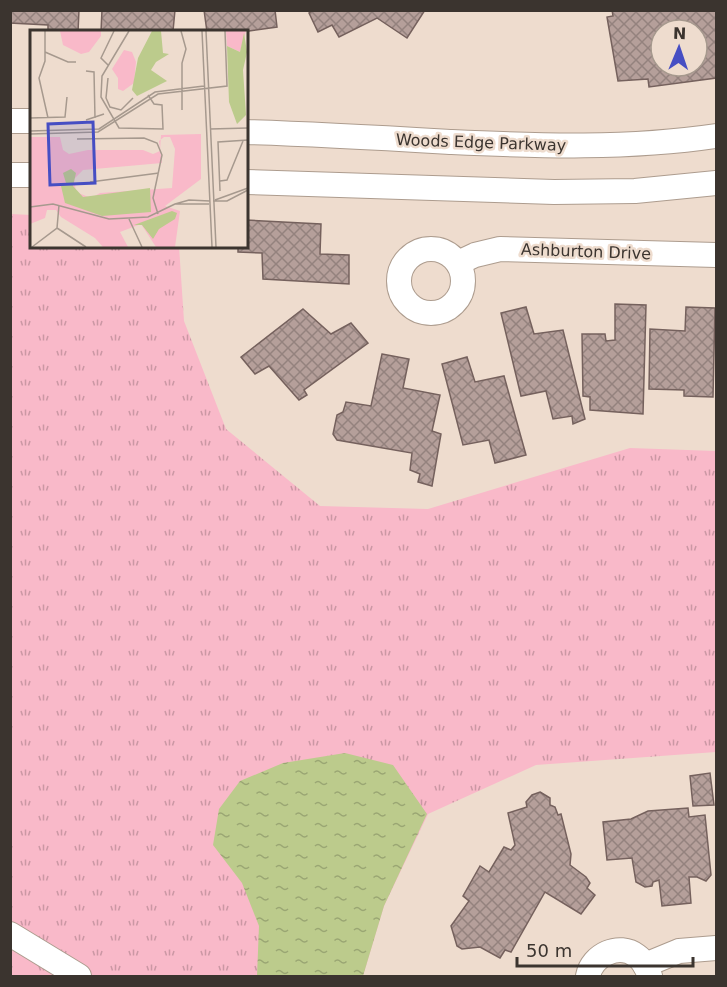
<svg xmlns="http://www.w3.org/2000/svg" width="727" height="987" viewBox="0 0 727 987" font-family="'DejaVu Sans',sans-serif">
<style>
.grass{fill:url(#grass-tufts)}
.pitch{fill:#f9b9c9}
.water{fill:url(#water-ripples)}
.building{fill:url(#building-cross-hatch);stroke:#75615d;stroke-width:1.5;fill-rule:evenodd}
.lines{fill:none;stroke-linecap:round;stroke-linejoin:round}
.minor-casing{stroke:#ad9c8e;stroke-width:26}
.minor{stroke:#fff;stroke-width:24}
.labels{text-anchor:middle;stroke-width:5;stroke-linejoin:round;paint-order:stroke}
.street-label{font-size:16px;fill:#3b342f;stroke:#eedcce}
.inset-road{fill:none;stroke:#a6998e;stroke-width:1.5}
.view{fill:#464ec3;fill-opacity:0.15;stroke:#464ec3;stroke-width:3}
.inset-edge{fill:none;stroke:#3b342f;stroke-width:3}
</style>
<defs>
<pattern id="grass-tufts" width="24" height="20" patternUnits="userSpaceOnUse" patternTransform="scale(1.5)"><rect width="24" height="20" fill="#f9b9c9"/><path d="M3 7l-1-3M5 7V3M7 7l1-3M15 17l-1-3M17 17v-4M19 17l1-3" fill="none" stroke="#cb97a4"/></pattern>
<pattern id="water-ripples" width="26" height="14" patternUnits="userSpaceOnUse" patternTransform="scale(1.5)"><rect width="26" height="14" fill="#bccb8c"/><path d="M2 4q2-2 4 0t4 0M15 11q2-2 4 0t4 0" fill="none" stroke="#9aa673"/></pattern>
<pattern id="building-cross-hatch" width="8" height="8" patternUnits="userSpaceOnUse" patternTransform="scale(1.5)"><rect width="8" height="8" fill="#b59f9a"/><path d="M0 0l8 8M0 8l8-8" fill="none" stroke="#94827e"/></pattern>
</defs>
<rect width="100%" height="100%" fill="#eedcce"/>
<polygon class="grass" points="11,214 31,215 32,246 179,246 184,321 226,429 320,506 428,509 630,448 716,451 716,752 536,765 428,814 384,906 363,976 11,976"/>
<polygon class="pitch" points="11,736 21,737 16,820 11,820"/>
<polygon class="water" points="345,753 393,765 427,814 384,906 363,976 257,976 259,926 242,883 213,845 219,809 240,781 283,763"/>
<g class="building">
<polygon points="10,10 79,10 78,32 48,32 48,25 10,23"/>
<polygon points="102,10 175,10 173,31 101,32"/>
<polygon points="204,10 275,10 277,27 249,31 246,34 246,44 246,32 207,32"/>
<polygon points="313,10 425,10 407,38 377,18 339,37 332,25 318,32 309,13"/>
<path d="M612,10h104v68l-67,9 -1,-8 -30,2 -11,-64 6,-1zM661,30h36v36h-36z"/>
<polygon points="246,220 321,224 320,254 349,255 349,284 263,279 262,253 238,252 238,246 246,246"/>
<polygon points="615,304 646,305 643,414 590,410 590,397 583,396 582,334 605,334 606,341 615,340"/>
<polygon points="526,307 534,334 563,330 585,419 573,424 572,416 553,419 546,391 521,396 501,313"/>
<polygon points="686,307 715,308 713,397 684,396 684,390 649,389 650,329 685,331"/>
<polygon points="303,309 331,334 351,323 368,343 304,390 307,395 299,400 269,366 255,374 241,357"/>
<polygon points="382,354 409,359 403,388 440,395 432,431 441,434 432,486 418,482 420,474 410,470 412,453 337,440 333,434 337,415 343,412 346,402 371,406"/>
<polygon points="467,357 475,382 504,376 526,455 495,463 489,440 463,445 442,364"/>
<polygon points="710,773 714,805 693,806 690,776"/>
<polygon points="540,792 550,798 550,805 555,807 558,815 561,814 571,854 570,865 586,877 590,883 587,888 595,895 581,914 545,892 511,952 505,950 500,958 480,947 462,949 457,946 451,926 469,901 463,896 480,866 489,872 504,847 511,850 515,845 508,813 527,807 526,802 532,795"/>
<polygon points="688,808 689,817 705,815 711,875 706,881 697,877 689,877 691,903 662,906 659,880 653,882 652,886 645,887 636,882 632,858 607,860 603,822 631,819 648,811"/>
</g>
<g class="lines">
<defs>
<g id="minor">
<polyline points="10,121 32,121"/>
<path d="M246,132c69,2 137,6 206,10 88,4 176,7 264,-6"/>
<polyline points="10,175 32,175"/>
<polyline points="246,182 554,192 635,191 716,183"/>
<circle cx="431" cy="281" r="32"/>
<polyline points="458,263 475,255 500,249 716,255"/>
<polyline points="10,934 79,976"/>
<polyline points="645,965 679,951 716,948"/>
<path d="M588,976c4,-21 31,-34 49,-20 7,5 10,13 13,20"/>
</g>
</defs>
<use href="#minor" class="minor-casing"/>
<use href="#minor" class="minor"/>
</g>
<g class="labels">
<g class="street-label">
<text transform="translate(481 142) rotate(2)" y="6">Woods Edge Parkway</text>
<text transform="translate(586 251) rotate(2)" y="6">Ashburton Drive</text>
</g>
</g>
<g transform="translate(30 30)">
<rect width="218" height="218" fill="#eedcce"/>
<path d="M171,104v45l-36,27 15,5 -5,36h-19l-15,-23 -21,8 8,15h-25l-8,-9 -34,-21 -5,-7h-9l-2,8 -15,6v-87h30l3,13 6,4 19,-4h55l10,4 7,-3 1,-16zM134,107h6l5,12 -3,39 -72,5 -9,5 -15,-6 -2,-13 9,-9 79,-7 -3,-22z" fill="#f9b9c9" fill-rule="evenodd"/>
<path d="M30,1h41v5l-12,16 -8,2 -18,-9zM196,1h20l-6,21 -13,-6zM94,20l8,2 4,10 -2,21 -11,8 -5,-2v-11l-6,-9z" fill="#f9b9c9"/>
<path d="M122,1h9l2,22 6,1 -13,8 -5,8 16,11 -30,15 -5,-6 6,-32zM214,3l3,19 -4,18 3,45 -9,9 -8,-22 -2,-56 13,6zM41,139l5,4 -3,13 10,11 67,-9 1,24 -49,4 -37,-13 -4,-17 5,-3 -3,-10zM142,181l5,2 -2,6 -16,10 -6,10 -11,-14h-8z" fill="#bccb8c"/>
<path class="inset-road" d="M15,1v30l-6,17 9,40M99,1l-27,45 -1,21 18,31 44,1 -1,-24 -8,-1 -6,-9M151,1l5,18 -4,14v47M172,1l10,216M176,1l10,216M15,22l23,10h8M78,35l-7,-7 13,-27M56,41l8,1 1,46M78,48l-2,20 4,9 11,3 12,-12M0,88l35,-1 2,-20M56,90l18,-6M180,99l38,-1M0,101l69,-2 56,-37 49,-6M0,104l68,-2 60,-38 69,-8 -2,-55M47,109l67,-1 13,5 5,12 -9,43 5,16M190,151l7,-1 16,-39M60,152l69,-9M190,161l-2,-49 30,-2M185,170l33,-12M183,171h14l21,-11M179,174h-34l14,-4 21,1M0,177l23,-3 56,15 39,-2 27,-13M99,189l13,28M27,198l29,19M2,217l25,-19 2,-23"/>
<path class="view" d="M63,92l2,61 -45,2 -2,-61z"/>
<rect width="218" height="218" class="inset-edge"/>
</g>
<rect width="727" height="987" fill="none" stroke="#3b342f" stroke-width="24"/>
<g transform="translate(679 48) rotate(2)"><circle r="28" fill="#eedcce" stroke="#a6998e" stroke-width="1.5"/>
<path d="M0-4.5L10 22L0 15L-10 22Z" fill="#464ec3"/>
<text y="-9" font-size="16" font-weight="bold" text-anchor="middle" fill="#3b342f">N</text>
</g>
<path d="M517 957v9h176v-9" fill="none" stroke="#3b342f" stroke-width="3"/>
<text x="526" y="957" font-size="18" fill="#3b342f" stroke="#eedcce" stroke-width="4.5" paint-order="stroke">50 m</text>
</svg>
